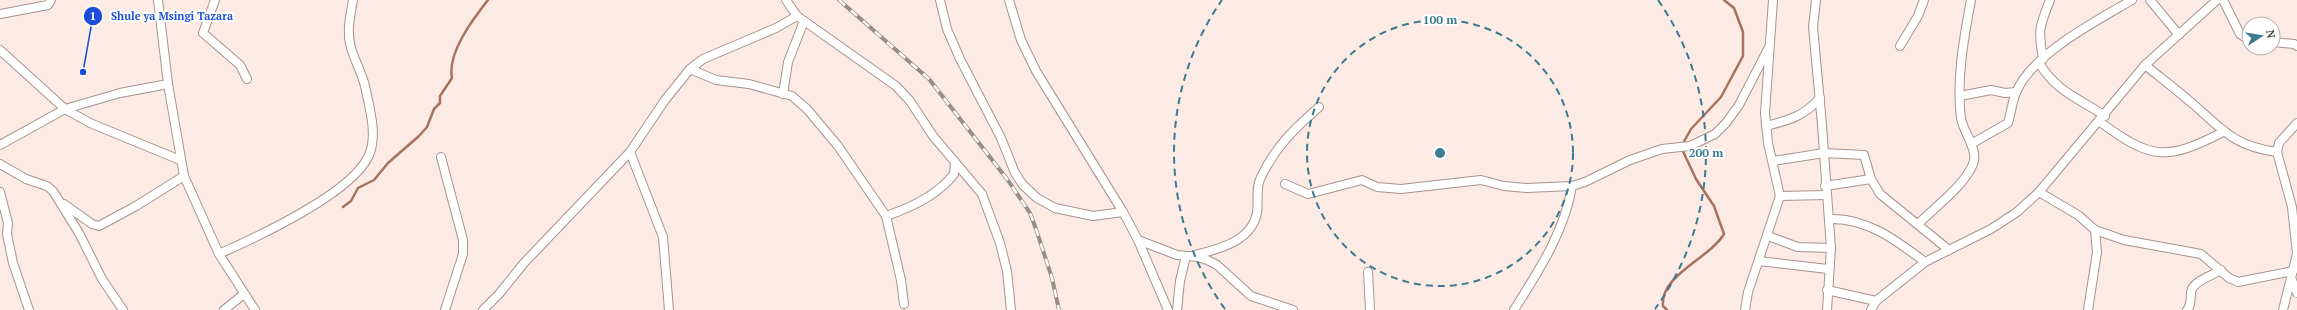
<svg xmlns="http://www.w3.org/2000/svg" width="2297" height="310" viewBox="0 0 2297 310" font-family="'PT Serif',serif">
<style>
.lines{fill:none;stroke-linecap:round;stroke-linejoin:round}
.stream{stroke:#a8725c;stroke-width:2.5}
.minor-casing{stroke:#a7938b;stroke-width:10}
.minor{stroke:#fff;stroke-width:8}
.rail-casing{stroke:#988c86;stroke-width:4}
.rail{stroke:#fff;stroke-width:2.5;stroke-dasharray:8;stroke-linecap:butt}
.ring{fill:none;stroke:#3b7a8f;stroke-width:2;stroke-dasharray:7 5}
.centre{fill:#3b7a8f;stroke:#fff;stroke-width:2}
.ring-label{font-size:12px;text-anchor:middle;font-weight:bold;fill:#3b7a8f;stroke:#fff;stroke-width:4;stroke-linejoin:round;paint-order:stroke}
.leader{fill:none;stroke:#1d4ed8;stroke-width:1.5}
.callout-dot{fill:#1d4ed8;stroke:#fff;stroke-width:1.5}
.mark-label{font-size:12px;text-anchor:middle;font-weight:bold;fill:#fff}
.callout-label{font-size:11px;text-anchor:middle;font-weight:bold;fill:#1d4ed8;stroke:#fff;stroke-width:4;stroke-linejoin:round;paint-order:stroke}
</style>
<rect width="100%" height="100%" fill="#fcebe4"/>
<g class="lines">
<g class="stream">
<path d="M343,207l8,-6 7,-13 16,-8 14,-17 31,-27 8,-9 7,-18 6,-6v-7l12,-18c-5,-25 21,-59 36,-78"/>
<path d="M1667,310l-4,-4c-3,-31 46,-47 61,-72l-10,-28 -18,-27 -15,-32 10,-18 30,-32 22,-41v-24l-9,-24 -10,-8"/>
</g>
<defs>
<g id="minor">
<polyline points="158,0 168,84 184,176 219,254 255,310"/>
<polyline points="215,0 203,33 240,65 247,79"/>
<polyline points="786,0 797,16 896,86 910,101 933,136 982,194 1000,243 1007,271 1011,310"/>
<polyline points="940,0 947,29 960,59 1001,138 1015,173 1023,185 1037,198 1055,208 1093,216 1123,212"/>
<polyline points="1009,0 1021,40 1036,71 1123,212 1138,240 1168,310"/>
<polyline points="1816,0 1813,27 1822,125 1831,248 1827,310"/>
<polyline points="2150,0 2179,35"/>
<polyline points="2223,0 2240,34 2249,40"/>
<polyline points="0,14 48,5 51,0"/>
<polyline points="2273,42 2294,44 2297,46"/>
<polyline points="1900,46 1918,16 1924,0"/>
<polyline points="0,50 65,109 90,123 180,160"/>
<path d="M2043,59c-5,-30 -4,-31 7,-59"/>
<path d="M2039,63c19,30 38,34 66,53"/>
<path d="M2145,65c16,13 33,26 48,39 31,27 41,42 84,48"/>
<polyline points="690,69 716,80 749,84 792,96 807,109 838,146 886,216 901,280 904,304"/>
<polyline points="783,94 788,62 804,21"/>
<polyline points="1960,96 1991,90 2005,93 2016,92"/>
<path d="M2100,122c51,37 65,40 123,10"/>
<polyline points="2297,123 2279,143 2277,152 2292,207 2297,254"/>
<path d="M1766,126c23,-6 37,-9 54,-28"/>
<path d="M1971,144l37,-21c3,-10 4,-21 8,-30 14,-38 82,-73 116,-93"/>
<polyline points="0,145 65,109 120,93 168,84"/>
<polyline points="630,152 663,237 669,310"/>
<polyline points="441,157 463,240 463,254 445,310"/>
<polyline points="1773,161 1824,153 1864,155 1871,179 1880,194 1949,250"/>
<polyline points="0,164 26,179 47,186 53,191 79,233 102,279 123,310"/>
<polyline points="1285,184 1308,194 1362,180 1377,187 1401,189 1481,180 1504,186 1527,188 1572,186 1585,182 1630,160 1662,149 1690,146 1715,134 1726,123 1739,105 1769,47"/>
<polyline points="1825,186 1871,179"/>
<polyline points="0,192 8,223 7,234 13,263 29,310"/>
<polyline points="2039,192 2078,215 2095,230 2097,252 2088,310"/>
<polyline points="1780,196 1826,195"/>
<polyline points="64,204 92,224 99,226 136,206 184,176"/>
<path d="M886,216c24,-8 52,-21 68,-42l1,-12"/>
<path d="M1829,219c37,-2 68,22 96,43"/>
<path d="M1918,224c16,-16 47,-39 55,-60 6,-14 -10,-32 -12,-46 -5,-38 3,-81 10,-118"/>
<polyline points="2095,230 2124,240 2201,254 2229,278 2238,282 2293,271"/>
<polyline points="1768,236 1798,247 1831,248"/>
<polyline points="1138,240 1177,255 1198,257 1207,260 1217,265 1251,296 1293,310"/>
<path d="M219,254c38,-17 134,-61 150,-99 9,-20 0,-49 -4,-69 -3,-12 -9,-23 -13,-35 -6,-17 -2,-34 1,-51"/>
<path d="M1191,256c24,-6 60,-13 66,-43 2,-12 -2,-24 4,-36 15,-31 33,-48 58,-70"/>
<polyline points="1759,261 1828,269"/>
<polyline points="1368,272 1370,310"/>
<polyline points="2292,280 2297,293"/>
<polyline points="1827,290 1876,301"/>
<polyline points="224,310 244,294"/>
<polyline points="483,310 499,294 524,263 630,152 665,100 690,69 703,59 776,28 797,16"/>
<polyline points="1177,310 1180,281 1186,256"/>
<path d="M1514,310c24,-38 51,-79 58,-124"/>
<polyline points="1745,310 1748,292 1780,196 1768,143 1765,113 1773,0"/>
<polyline points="1871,310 1876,301 1925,262 1991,229 2017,212 2039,192 2145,65 2217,0"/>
<path d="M2187,310c6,-6 2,-14 5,-21 4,-9 21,-14 29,-19"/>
<polyline points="2283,310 2297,254"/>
</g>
</defs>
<use href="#minor" class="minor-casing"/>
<use href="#minor" class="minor"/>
<defs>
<polyline id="rail" points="839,0 929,79 1007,179 1030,213 1036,229 1052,278 1059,310"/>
</defs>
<use href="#rail" class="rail-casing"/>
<use href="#rail" class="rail"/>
</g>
<g class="ring">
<circle cx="1440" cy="153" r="133"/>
<path d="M1225 309A266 266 0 0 1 1222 0M1658 0A266 266 0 0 1 1655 309"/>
</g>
<circle cx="1440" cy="153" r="6" class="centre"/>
<g class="ring-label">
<text x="1440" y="24">100 m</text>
<text x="1706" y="157">200 m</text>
</g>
<path class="leader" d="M83 72L93 16"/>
<g class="callout-dot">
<circle cx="83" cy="72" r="4"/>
<circle cx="93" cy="16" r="10"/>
</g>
<g class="mark-label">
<text x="93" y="20">1</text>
</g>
<g class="callout-label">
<text x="172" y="20">Shule ya Msingi Tazara</text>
</g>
<g transform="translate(2261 36) rotate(78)"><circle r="19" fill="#ffffff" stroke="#b3b0ae"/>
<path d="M0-3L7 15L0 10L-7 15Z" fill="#3b7a8f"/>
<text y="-6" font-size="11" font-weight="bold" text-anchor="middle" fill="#413935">N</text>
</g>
</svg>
